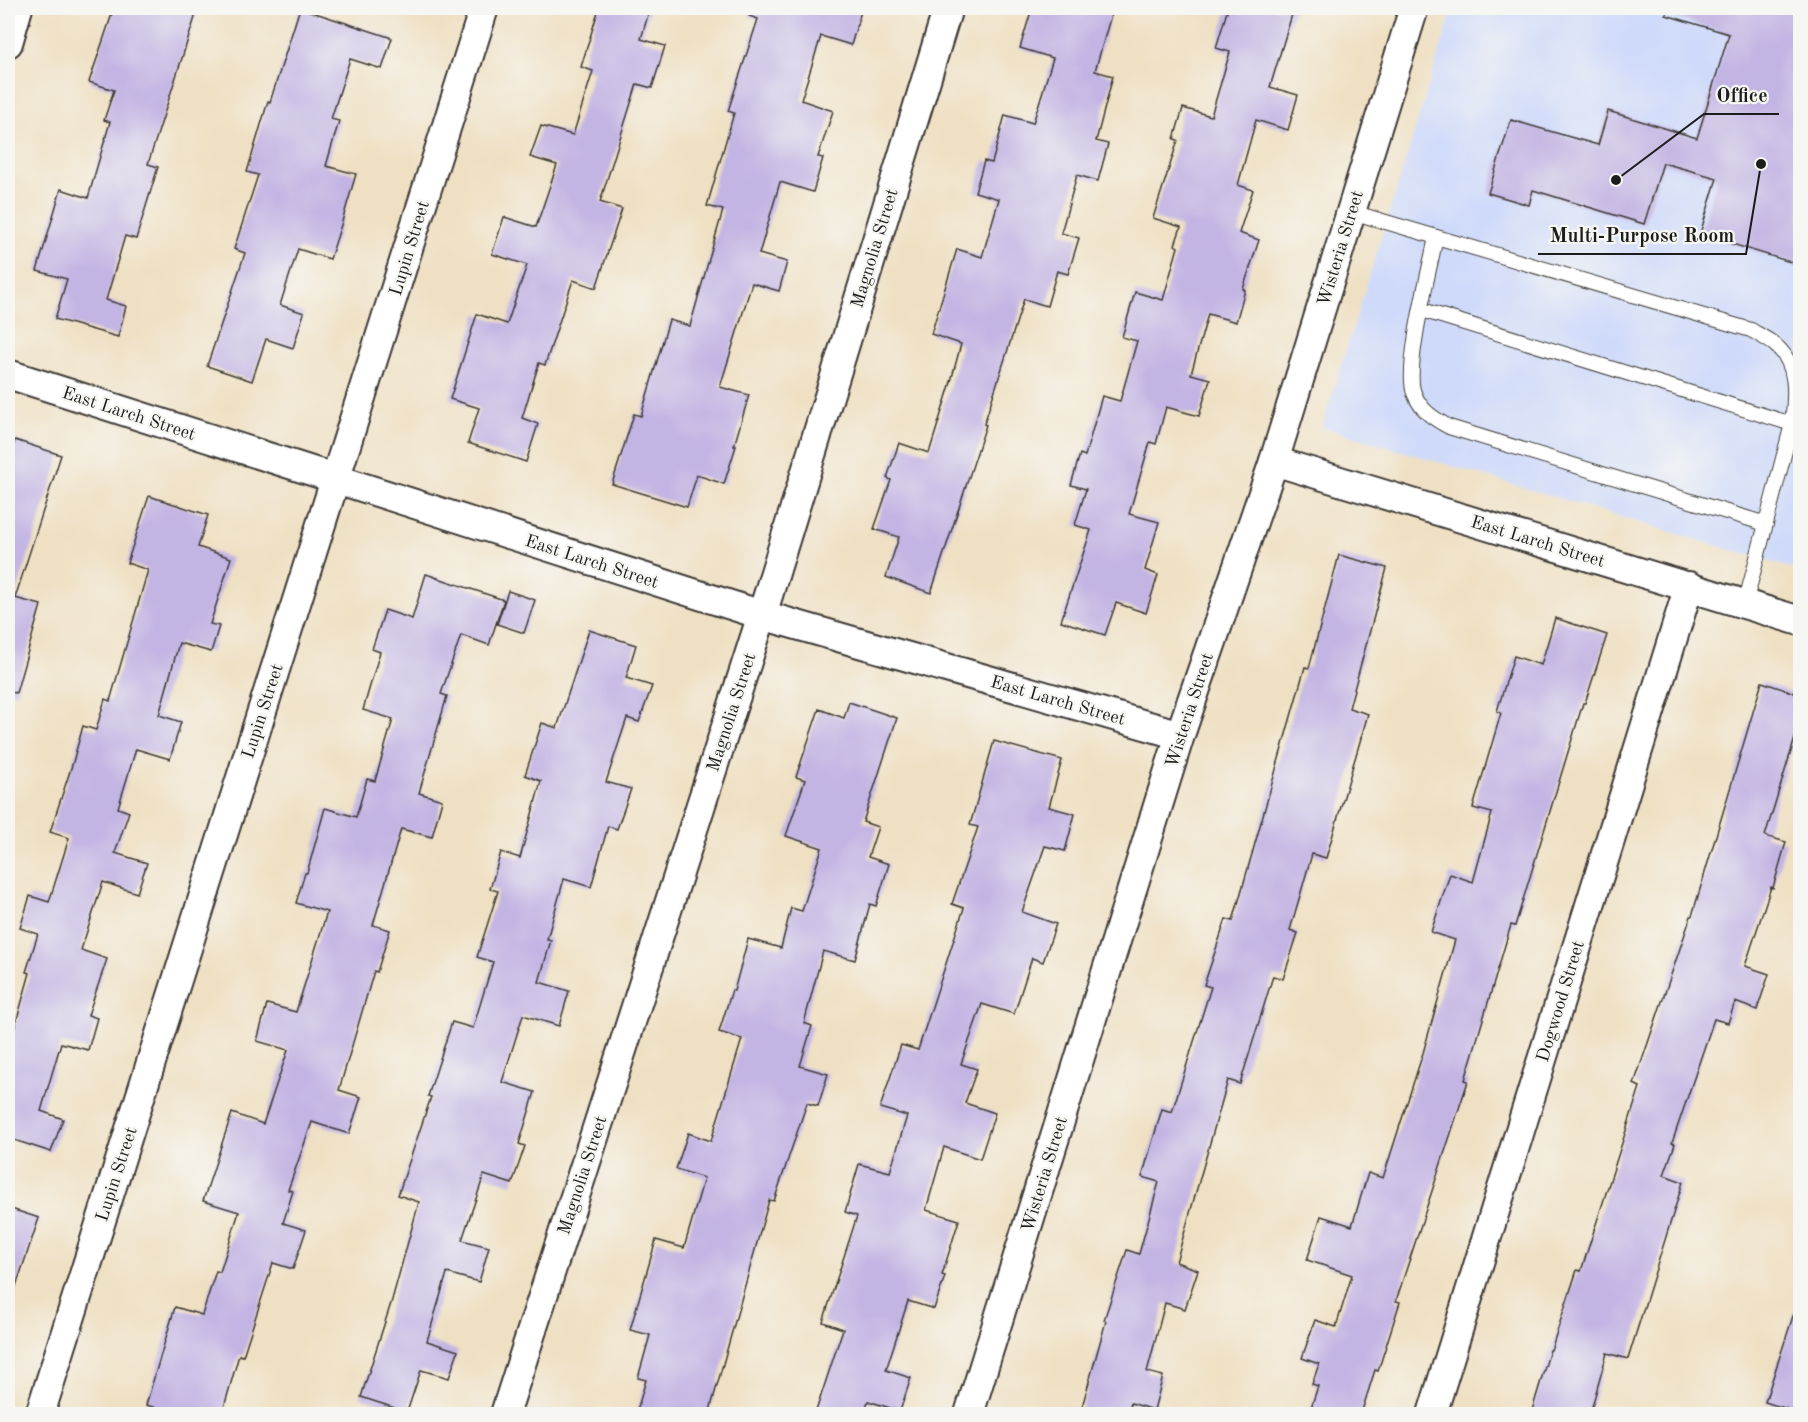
<svg xmlns="http://www.w3.org/2000/svg" width="1808" height="1422" viewBox="0 0 1808 1422" font-family="'Old Standard TT',serif">
<style>
.built{fill:#cfdafa}
.building{fill:#c2b4e3}
.lines{fill:none;stroke-linecap:round;stroke-linejoin:round}
.service-casing{stroke:#3c3935;stroke-width:16}
.minor-casing{stroke:#3c3935;stroke-width:32}
.service{stroke:#fff;stroke-width:14}
.minor{stroke:#fff;stroke-width:28}
.labels{text-anchor:middle;stroke-width:4.5;stroke-linejoin:round;paint-order:stroke}
.street-label{font-size:18px;fill:#1c1c1c;stroke:#f6f6f2}
.leader{fill:none;stroke:#1c1c1c;stroke-width:2}
.callout-dot{fill:#1c1c1c;stroke:#f6f6f2;stroke-width:2}
.callout-label{font-size:20px;text-anchor:middle;font-weight:bold;fill:#1c1c1c;stroke:#f6f6f2;stroke-width:4.5;stroke-linejoin:round;paint-order:stroke}
</style>
<rect width="100%" height="100%" fill="#f6f6f2"/>
<filter id="ink" filterUnits="userSpaceOnUse"><feTurbulence type="fractalNoise" baseFrequency=".0167" numOctaves="2"/><feDisplacementMap in="SourceGraphic" scale="12" xChannelSelector="R" yChannelSelector="G"/><feConvolveMatrix kernelMatrix="1 2 1 2 8 2 1 2 1" color-interpolation-filters="sRGB"/></filter>
<filter id="wash" filterUnits="userSpaceOnUse"><feTurbulence type="fractalNoise" baseFrequency=".008" numOctaves="4" result="noise"/><feDisplacementMap in="SourceGraphic" scale="24" xChannelSelector="R" yChannelSelector="G"/><feGaussianBlur stdDeviation="1.35" result="paint"/><feColorMatrix in="noise" values="0 0 0 0 0 0 0 0 0 0 0 0 0 0 0 0 0 1.4 0 .05"/><feComposite in="paint" operator="in"/></filter>
<g filter="url(#wash)">
<rect width="100%" height="100%" fill="#efe0c3"/>
<polygon class="built" points="1453,8 1800,8 1800,571 1322,427"/>
<g id="blocks">
<g class="building">
<polygon points="114,8 198,8 148,164 158,167 136,239 125,236 106,300 126,306 118,337 55,319 67,279 37,271 61,189 88,198 110,122 104,120 114,90 89,82"/>
<polygon points="300,8 392,38 382,69 350,59 331,119 339,121 326,166 356,174 341,225 330,259 298,249 280,305 304,313 293,348 266,339 252,381 207,366 245,253 234,249 258,175 247,172 268,101 270,102"/>
<polygon points="599,8 650,8 641,39 665,46 652,88 637,84 600,202 622,209 596,288 573,280 545,365 539,363 522,418 538,424 526,462 468,443 479,408 450,399 477,314 507,324 527,265 492,254 504,217 536,227 557,165 530,157 541,126 573,135 593,71 581,67"/>
<polygon points="750,8 862,8 851,45 821,36 801,100 833,111 818,157 823,158 813,192 780,182 759,254 787,262 779,291 752,283 720,387 749,395 734,446 736,446 724,484 697,475 687,507 612,484 634,414 641,416 669,320 690,326 723,210 707,206 734,113 728,111 758,19 749,16"/>
<polygon points="1032,8 1113,8 1095,71 1113,76 1096,141 1108,144 1098,181 1077,175 1061,233 1079,238 1068,274 1057,271 1047,306 1024,299 984,424 986,425 931,593 886,577 899,537 874,529 891,480 887,478 899,443 929,453 950,385 961,344 931,334 957,249 982,257 999,199 975,192 984,161 992,163 1005,115 1033,123 1053,58 1020,48"/>
<polygon points="1228,8 1294,8 1270,87 1298,95 1288,130 1256,120 1238,185 1253,190 1239,233 1259,240 1243,289 1245,290 1236,322 1208,314 1191,374 1210,379 1199,416 1166,407 1156,444 1150,442 1129,514 1159,522 1145,570 1158,575 1146,613 1116,603 1105,635 1061,621 1091,530 1075,525 1086,489 1071,485 1080,454 1085,456 1102,396 1120,401 1137,341 1122,337 1135,292 1163,300 1178,247 1175,245 1181,227 1153,218 1178,140 1174,139 1183,108 1211,116 1230,52 1216,48"/>
<polygon points="1668,8 1800,8 1800,265 1700,234 1717,178 1663,163 1644,224 1533,190 1529,205 1488,193 1511,120 1598,145 1608,111 1697,138 1729,34 1666,15"/>
<polygon points="15,440 61,455 15,598 41,605 16,693 8,692 8,464"/>
<polygon points="149,496 208,515 198,547 231,558 210,624 219,626 211,652 179,643 159,715 181,722 170,759 136,749 118,808 129,812 115,853 147,863 137,893 103,882 81,950 107,959 88,1015 97,1018 88,1050 61,1043 41,1111 63,1119 51,1152 8,1138 8,1051 30,973 26,972 38,934 20,928 30,896 49,902 69,838 50,832 73,762 83,726 96,730 105,699 110,701 148,570 127,563"/>
<polygon points="1339,555 1387,568 1349,708 1368,714 1326,858 1312,854 1290,930 1298,933 1283,979 1273,976 1240,1084 1228,1080 1176,1262 1198,1270 1185,1309 1165,1303 1147,1372 1163,1376 1154,1410 1131,1403 1128,1414 1080,1414 1106,1321 1104,1320 1127,1250 1139,1254 1159,1182 1142,1177 1162,1109 1172,1112 1211,987 1204,985 1226,919 1233,921 1305,667 1309,668"/>
<polygon points="426,574 504,600 489,645 461,635 441,694 447,696 419,793 442,800 432,837 401,829 373,925 390,930 377,972 374,971 339,1090 361,1097 349,1134 312,1122 288,1190 293,1191 283,1223 306,1230 293,1269 273,1263 243,1356 239,1355 222,1414 179,1414 146,1405 175,1307 202,1315 216,1271 220,1272 239,1212 203,1201 232,1113 263,1124 288,1050 257,1041 267,1004 296,1012 327,912 296,903 305,873 307,873 325,808 356,817 367,779 375,781 393,719 363,710 380,652 372,649 385,610 412,619"/>
<polygon points="508,591 535,600 524,633 497,624"/>
<polygon points="1555,618 1607,635 1585,703 1583,703 1515,926 1511,925 1465,1080 1468,1081 1396,1301 1400,1302 1378,1371 1375,1370 1361,1414 1309,1414 1318,1386 1312,1384 1319,1364 1302,1358 1315,1320 1336,1327 1352,1275 1307,1260 1321,1216 1352,1226 1368,1173 1383,1178 1423,1053 1455,940 1431,932 1450,874 1473,882 1492,813 1473,808 1501,713 1497,711 1514,656 1541,665"/>
<polygon points="589,630 636,645 626,678 652,686 639,722 627,718 606,782 631,789 617,829 608,826 591,887 564,879 547,939 551,940 539,982 569,991 559,1026 523,1015 502,1082 535,1092 519,1144 525,1146 512,1184 484,1175 462,1240 489,1247 479,1282 447,1273 427,1341 458,1351 449,1378 421,1370 407,1412 361,1397 392,1300 419,1202 398,1195 431,1097 428,1096 452,1022 473,1028 493,962 477,957 498,891 490,889 501,852 520,858 541,781 525,775 542,723 557,728"/>
<polygon points="1762,682 1800,695 1800,722 1765,836 1786,842 1773,888 1771,887 1745,966 1769,974 1757,1010 1735,1002 1728,1023 1714,1019 1672,1143 1675,1144 1664,1175 1683,1182 1628,1359 1607,1353 1590,1414 1531,1414 1550,1350 1551,1350 1577,1270 1581,1271 1640,1087 1634,1084 1691,916 1692,916"/>
<polygon points="849,702 897,718 863,822 878,827 868,857 889,864 876,906 870,904 855,960 823,951 804,1023 812,1026 800,1066 828,1074 818,1106 807,1103 774,1201 769,1200 709,1414 636,1414 646,1380 638,1378 650,1335 630,1330 656,1240 684,1248 704,1178 676,1169 688,1133 711,1141 742,1039 719,1032 732,990 734,991 748,939 781,948 791,908 802,911 822,848 786,836 805,780 796,777 819,709 844,718"/>
<polygon points="994,741 1062,760 1049,807 1075,814 1065,851 1045,846 1022,912 1056,924 1043,962 1032,958 1014,1014 982,1004 961,1064 977,1069 965,1103 995,1113 980,1159 944,1147 926,1210 959,1220 942,1275 945,1276 934,1309 908,1301 886,1370 911,1378 900,1411 868,1401 864,1414 815,1414 843,1329 823,1322 857,1216 845,1212 859,1164 890,1172 907,1116 880,1108 901,1045 918,1050 964,908 952,904 978,827 970,825"/>
<polygon points="8,1208 39,1218 13,1295 8,1294"/>
<polygon points="1795,1310 1800,1311 1800,1413 1765,1402"/>
</g>
</g>
</g>
<g filter="url(#ink)">
<use href="#blocks" fill-opacity="0" stroke="#3c3935" stroke-width="1.5"/>
<g class="lines">
<defs>
<g id="service">
<path d="M1352,212l399,118c8,5 17,9 24,15 24,19 20,52 17,79l-47,180"/>
<path d="M1436,237c-6,31 -32,131 -22,156 7,18 19,25 35,34l317,97"/>
<polyline points="1422,310 1792,424"/>
</g>
<g id="minor">
<polyline points="8,43 18,8"/>
<polyline points="8,374 762,615 1180,735"/>
<polyline points="1274,461 1800,621"/>
<polyline points="40,1414 484,8"/>
<polyline points="505,1414 762,615 948,8"/>
<polyline points="969,1414 1180,735 1274,461 1414,8"/>
<polyline points="1432,1414 1689,586"/>
</g>
</defs>
<use href="#service" class="service-casing"/>
<use href="#minor" class="minor-casing"/>
<use href="#service" class="service"/>
<use href="#minor" class="minor"/>
</g>
</g>
<g class="labels">
<g class="street-label">
<text transform="translate(409 248) rotate(-73)" y="6">Lupin Street</text>
<text transform="translate(874 248) rotate(-73)" y="6">Magnolia Street</text>
<text transform="translate(1340 248) rotate(-73)" y="6">Wisteria Street</text>
<text transform="translate(129 413) rotate(18)" y="6">East Larch Street</text>
<text transform="translate(1538 541) rotate(17)" y="6">East Larch Street</text>
<text transform="translate(592 561) rotate(18)" y="6">East Larch Street</text>
<text transform="translate(1058 700) rotate(16)" y="6">East Larch Street</text>
<text transform="translate(1189 710) rotate(-72)" y="6">Wisteria Street</text>
<text transform="translate(262 711) rotate(-72)" y="6">Lupin Street</text>
<text transform="translate(731 712) rotate(-72)" y="6">Magnolia Street</text>
<text transform="translate(1560 1001) rotate(-73)" y="6">Dogwood Street</text>
<text transform="translate(116 1174) rotate(-72)" y="6">Lupin Street</text>
<text transform="translate(1044 1174) rotate(-73)" y="6">Wisteria Street</text>
<text transform="translate(582 1175) rotate(-72)" y="6">Magnolia Street</text>
</g>
</g>
<path class="leader" d="M1616 180L1704 114H1779M1761 164L1746 254H1538"/>
<g class="callout-dot">
<circle cx="1616" cy="180" r="6"/>
<circle cx="1761" cy="164" r="6"/>
</g>
<g class="callout-label">
<text x="1742" y="102">Office</text>
<text x="1642" y="242">Multi-Purpose Room</text>
</g>
<rect width="1808" height="1422" fill="none" stroke="#f6f6f2" stroke-width="30"/>
</svg>
